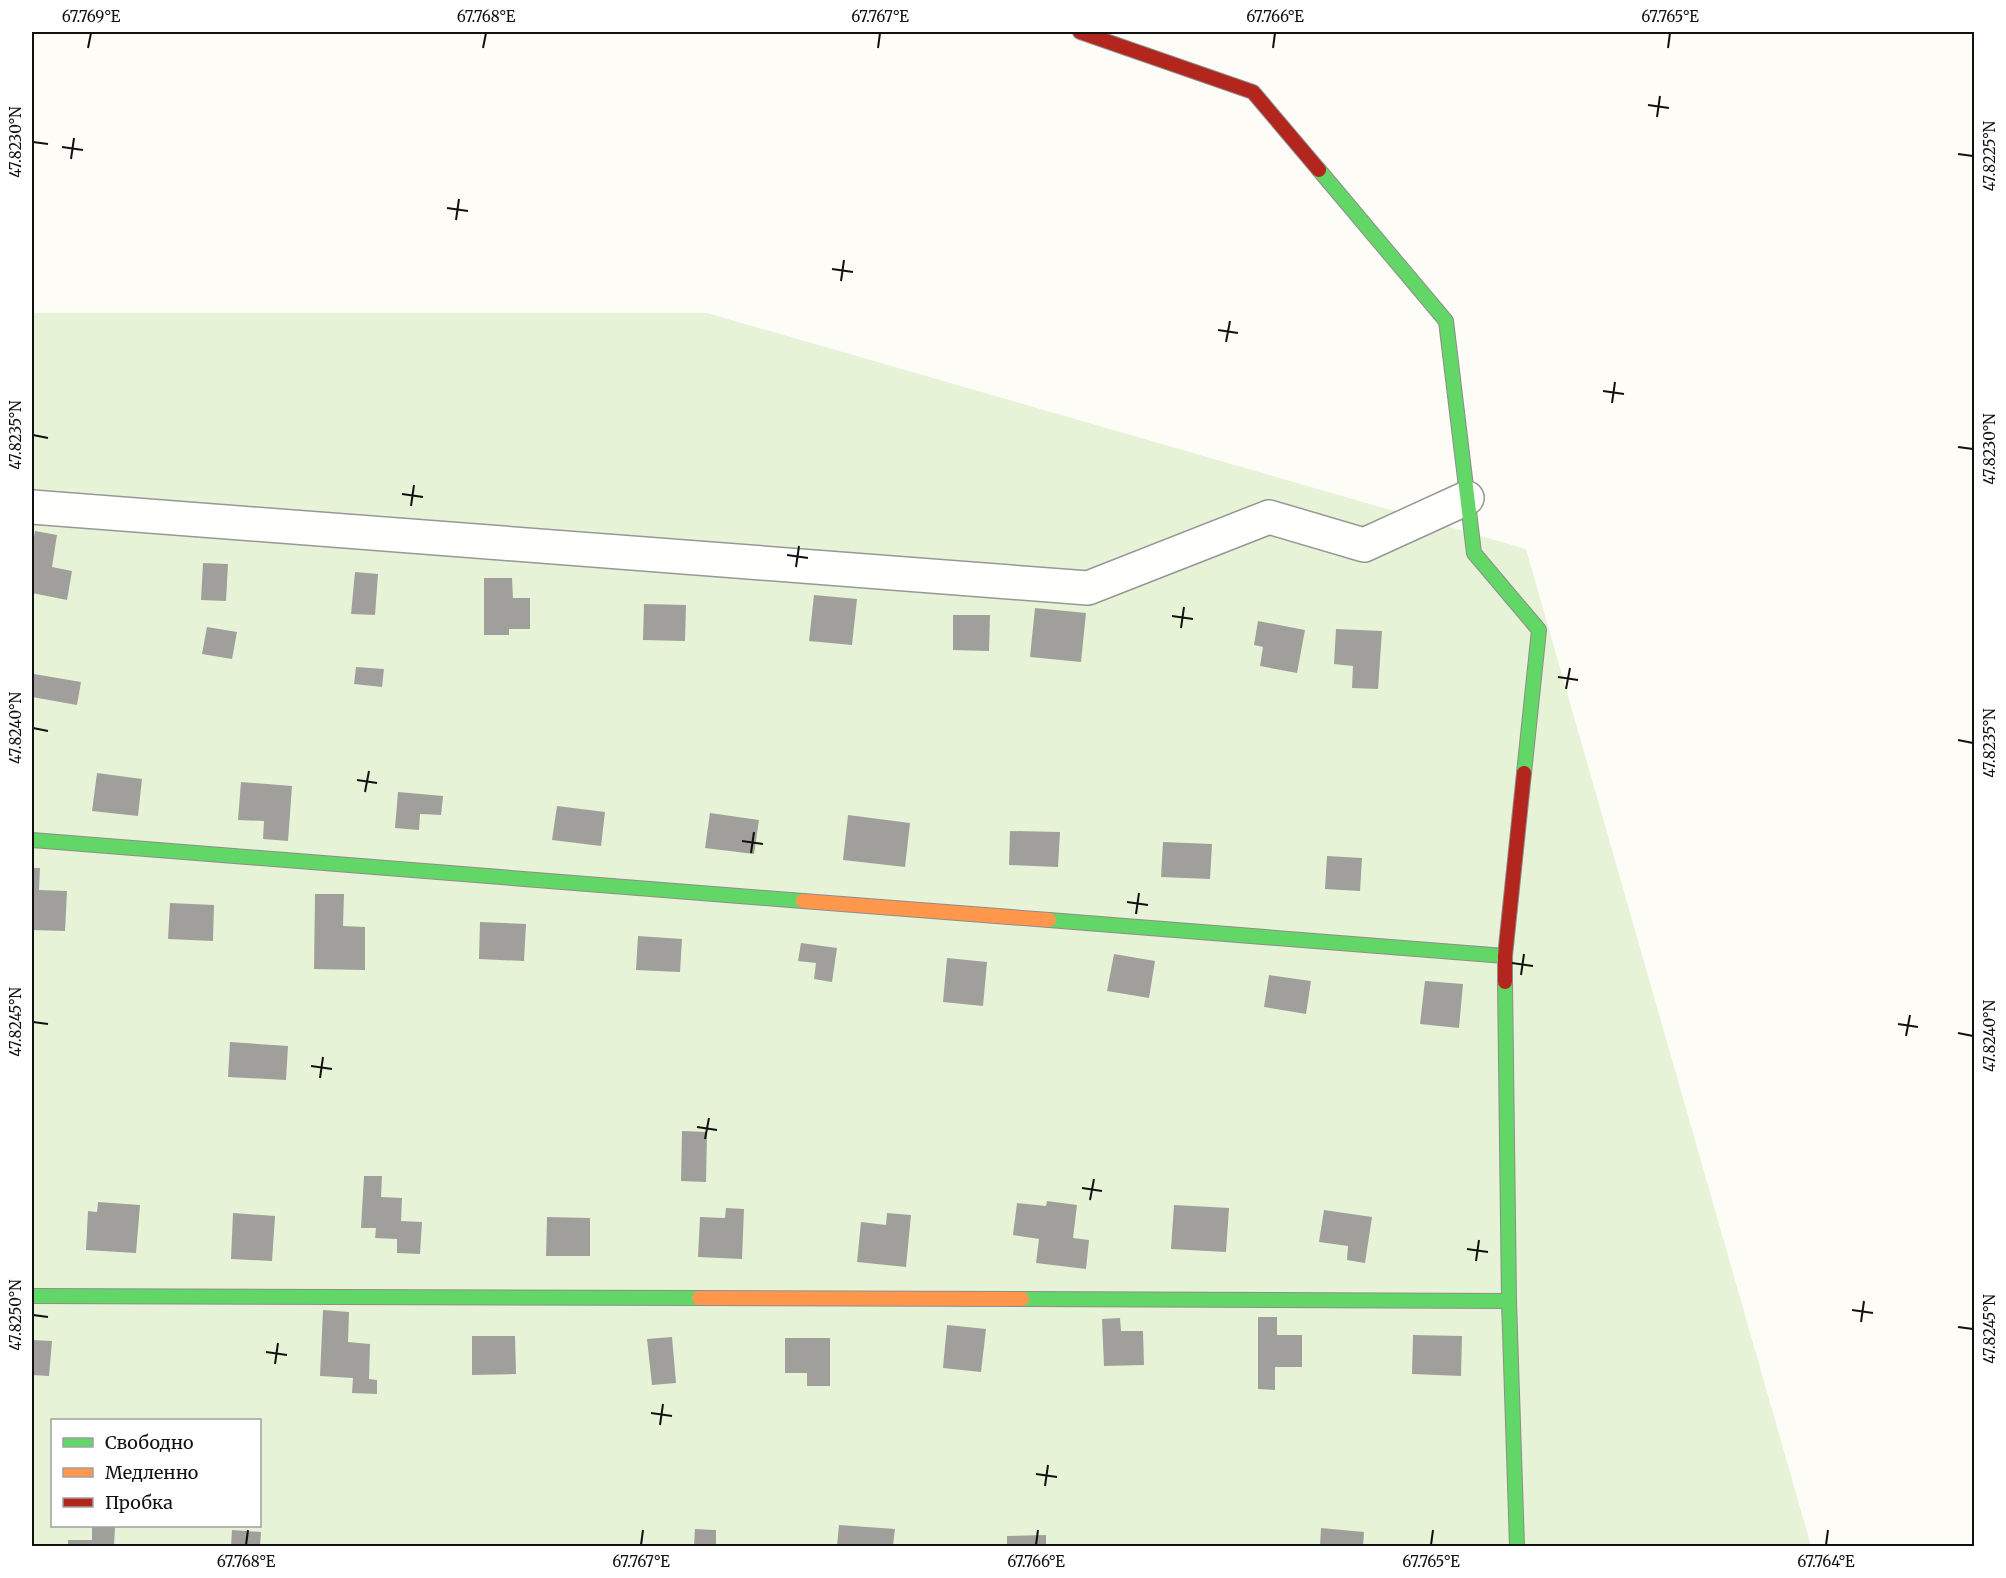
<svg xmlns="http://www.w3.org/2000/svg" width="2006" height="1578" viewBox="0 0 2006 1578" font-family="Merriweather,serif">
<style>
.green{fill:#e7f3d7;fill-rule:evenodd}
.building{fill:#a19f9c}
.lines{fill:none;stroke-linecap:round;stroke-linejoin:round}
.street-casing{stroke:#979795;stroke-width:36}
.fast-casing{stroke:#8e8d8b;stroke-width:16}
.slow-casing{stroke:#8e8d8b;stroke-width:16}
.jam-casing{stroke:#8e8d8b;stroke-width:16}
.street{stroke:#fffffe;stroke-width:33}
.fast{stroke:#63d668;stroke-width:14}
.slow{stroke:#ff974d;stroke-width:14}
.jam{stroke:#b3261e;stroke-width:14}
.ticks{fill:none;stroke:#111;stroke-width:2}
.neatline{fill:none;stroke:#111;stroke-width:2}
.ticks-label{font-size:15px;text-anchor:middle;fill:#111}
</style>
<rect width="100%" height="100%" fill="#fdfcf7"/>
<path class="green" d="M32,313h675l819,236 285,997h-1779zM52,1420h208v106h-208z"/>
<g class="building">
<polygon points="35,531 57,535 52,567 72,571 67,600 32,593 34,567 32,550"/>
<polygon points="203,563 228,564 226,601 201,600"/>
<polygon points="355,572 378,574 375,615 351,614"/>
<polygon points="484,578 512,578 513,598 530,598 530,629 509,629 509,635 484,635"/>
<polygon points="814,595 857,599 852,645 809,641"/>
<polygon points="644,604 686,605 685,641 643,640"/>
<polygon points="1035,608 1086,613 1081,662 1030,657"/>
<polygon points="953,615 990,615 989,651 953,650"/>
<polygon points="1258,621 1305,630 1297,673 1260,666 1263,647 1254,645"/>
<polygon points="207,627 237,632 232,659 202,654"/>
<polygon points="1336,629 1382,631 1378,689 1352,688 1353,666 1334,664"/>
<polygon points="356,667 384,669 382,687 354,684"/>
<polygon points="34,674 81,682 77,705 32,697"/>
<polygon points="97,773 142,779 138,816 92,811"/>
<polygon points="241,782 292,786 288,841 263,839 264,821 238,820"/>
<polygon points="398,792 443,796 441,815 420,814 419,830 395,828"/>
<polygon points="557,806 605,812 601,846 552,840"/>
<polygon points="710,813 759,820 754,854 705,848"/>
<polygon points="848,815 910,823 905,867 843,860"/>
<polygon points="1010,831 1060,832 1058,867 1009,865"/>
<polygon points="1163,842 1212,844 1210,879 1161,877"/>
<polygon points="1327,856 1362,858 1360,891 1325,889"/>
<polygon points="32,868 40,868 39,890 67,891 65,931 32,930"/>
<polygon points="315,894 344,894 343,926 365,927 365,970 314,969"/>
<polygon points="170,903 214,905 213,941 168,939"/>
<polygon points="480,922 526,924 524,961 479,959"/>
<polygon points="638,936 682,939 680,972 636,970"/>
<polygon points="801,943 837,948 832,982 814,979 816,963 798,961"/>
<polygon points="1114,954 1155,961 1149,998 1107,991"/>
<polygon points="947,958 987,962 983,1006 943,1002"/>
<polygon points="1269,975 1311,981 1306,1014 1264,1007"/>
<polygon points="1425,981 1463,984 1459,1028 1420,1024"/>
<polygon points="230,1042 288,1046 286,1080 228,1077"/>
<polygon points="682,1131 707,1132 706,1182 681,1181"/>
<polygon points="364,1176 382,1176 381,1197 402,1198 401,1221 422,1222 420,1254 397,1253 397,1239 375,1238 376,1228 361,1228"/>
<polygon points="1047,1201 1077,1205 1073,1238 1089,1240 1086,1269 1036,1263 1039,1239 1013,1235 1017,1203 1046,1206"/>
<polygon points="98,1202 140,1205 136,1253 86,1250 88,1211 97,1212"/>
<polygon points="1174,1205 1229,1208 1226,1252 1171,1249"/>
<polygon points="726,1208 744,1209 742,1259 698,1257 700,1217 725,1218"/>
<polygon points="1324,1210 1372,1217 1365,1263 1347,1260 1348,1246 1319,1242"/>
<polygon points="233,1213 275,1216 272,1261 231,1259"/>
<polygon points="887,1213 911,1215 906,1267 857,1262 861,1222 886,1225"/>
<polygon points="547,1217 590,1218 590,1256 546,1256"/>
<polygon points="323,1310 349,1312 348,1342 370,1344 369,1379 377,1380 377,1394 352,1393 353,1378 320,1376"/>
<polygon points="1258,1317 1277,1317 1277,1335 1302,1335 1302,1367 1275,1367 1275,1390 1258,1389"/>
<polygon points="1120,1318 1121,1331 1143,1331 1144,1365 1104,1366 1102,1319"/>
<polygon points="947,1325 986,1329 981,1372 943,1368"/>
<polygon points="1413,1335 1462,1336 1461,1376 1412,1374"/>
<polygon points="472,1336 515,1336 516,1374 472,1375"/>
<polygon points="672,1337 676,1383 652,1385 647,1339"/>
<polygon points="785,1338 830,1338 830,1386 807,1386 807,1373 785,1373"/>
<polygon points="32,1340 52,1341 49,1376 32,1375"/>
<polygon points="839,1525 895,1529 893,1546 837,1546"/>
<polygon points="92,1526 115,1526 114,1546 68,1546 68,1540 92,1540"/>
<polygon points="1321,1528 1364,1532 1363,1546 1320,1546"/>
<polygon points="695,1529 716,1530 716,1544 720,1546 694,1546"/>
<polygon points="232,1530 261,1532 260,1546 231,1546"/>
<polygon points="1046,1535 1046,1546 1007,1546 1007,1536"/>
</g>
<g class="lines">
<defs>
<polyline id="street" points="32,507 1088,588 1269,517 1364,545 1467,498"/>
<g id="fast">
<polyline points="1319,170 1446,321 1474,553 1539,630 1524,773"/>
<polyline points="32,840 803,901"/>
<polyline points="1049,920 1505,956"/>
<polyline points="1505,982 1509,1301 1517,1546"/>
<polyline points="32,1296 699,1298"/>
<polyline points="1022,1299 1509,1301"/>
</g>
<g id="slow">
<polyline points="803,901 1049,920"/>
<polyline points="699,1298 1022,1299"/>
</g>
<g id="jam">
<polyline points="1080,32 1253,92 1319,170"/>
<polyline points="1505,982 1505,956 1524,773"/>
</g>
</defs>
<use href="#street" class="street-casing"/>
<use href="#fast" class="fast-casing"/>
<use href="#slow" class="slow-casing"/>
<use href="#jam" class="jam-casing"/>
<use href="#street" class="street"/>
<use href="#fast" class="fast"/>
<use href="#slow" class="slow"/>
<use href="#jam" class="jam"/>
</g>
<path class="ticks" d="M88,48l3,-15M483,48l3,-15M878,48l2,-15M1273,48l2,-15M1668,48l2,-15M1648,105l21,3M1657,117l3,-21M33,142l15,2M62,147l21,3M1958,154l15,2M71,159l3,-21M447,208l21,3M456,220l3,-21M832,269l21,3M841,281l3,-21M1218,330l20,3M1226,342l4,-21M1603,391l21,3M1612,403l3,-21M33,435l15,3M1958,447l15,2M402,494l21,3M411,506l3,-21M787,555l21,3M796,567l3,-21M1172,616l21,3M1181,628l3,-21M1558,677l20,3M1566,689l4,-21M33,728l15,3M1958,740l15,3M357,780l20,3M365,792l4,-21M742,841l21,3M751,853l3,-21M1127,902l21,3M1136,914l3,-21M1512,963l21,3M1521,975l3,-21M33,1022l15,2M1898,1024l20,3M1958,1033l15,3M1906,1036l4,-21M311,1066l21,3M320,1078l3,-21M697,1127l20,3M705,1139l4,-21M1082,1188l20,3M1090,1200l4,-21M1467,1249l21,3M1476,1261l3,-21M1852,1310l21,3M33,1315l15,2M1861,1322l3,-21M1958,1327l15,2M266,1352l21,3M275,1364l3,-21M651,1413l21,3M660,1425l3,-21M1036,1474l21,3M1045,1486l3,-21M246,1545l2,-15M641,1545l2,-15M1036,1545l2,-15M1431,1545l2,-15M1826,1545l2,-15"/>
<rect width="2006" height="1578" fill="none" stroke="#ffffff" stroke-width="66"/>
<rect x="51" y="1419" width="210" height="108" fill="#ffffff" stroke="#a0a0a0" stroke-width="1.5"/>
<rect x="63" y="1438" width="30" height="9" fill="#63d668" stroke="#a0a0a0" stroke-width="1.5"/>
<text x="105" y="1449" font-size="18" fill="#111111">Свободно</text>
<rect x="63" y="1468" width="30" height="9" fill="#ff974d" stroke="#a0a0a0" stroke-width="1.5"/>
<text x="105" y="1479" font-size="18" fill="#111111">Медленно</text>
<rect x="63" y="1498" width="30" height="9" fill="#b3261e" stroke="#a0a0a0" stroke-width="1.5"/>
<text x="105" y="1509" font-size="18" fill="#111111">Пробка</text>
<rect x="33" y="33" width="1940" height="1512" class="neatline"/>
<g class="ticks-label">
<text x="91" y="22">67.769°E</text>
<text x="486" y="22">67.768°E</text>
<text x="880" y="22">67.767°E</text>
<text x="1275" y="22">67.766°E</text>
<text x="1670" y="22">67.765°E</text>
<text transform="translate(16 142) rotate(-90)" y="5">47.8230°N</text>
<text transform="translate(1990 156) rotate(-90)" y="5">47.8225°N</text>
<text transform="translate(16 435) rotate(-90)" y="5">47.8235°N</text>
<text transform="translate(1990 449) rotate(-90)" y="5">47.8230°N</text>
<text transform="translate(16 728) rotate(-90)" y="5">47.8240°N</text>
<text transform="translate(1990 743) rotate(-90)" y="5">47.8235°N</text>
<text transform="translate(16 1022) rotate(-90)" y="5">47.8245°N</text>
<text transform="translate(1990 1036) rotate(-90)" y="5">47.8240°N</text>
<text transform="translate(16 1315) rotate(-90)" y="5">47.8250°N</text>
<text transform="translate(1990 1329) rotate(-90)" y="5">47.8245°N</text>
<text x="246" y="1567">67.768°E</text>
<text x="641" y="1567">67.767°E</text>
<text x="1036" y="1567">67.766°E</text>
<text x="1431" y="1567">67.765°E</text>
<text x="1826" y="1567">67.764°E</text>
</g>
</svg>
